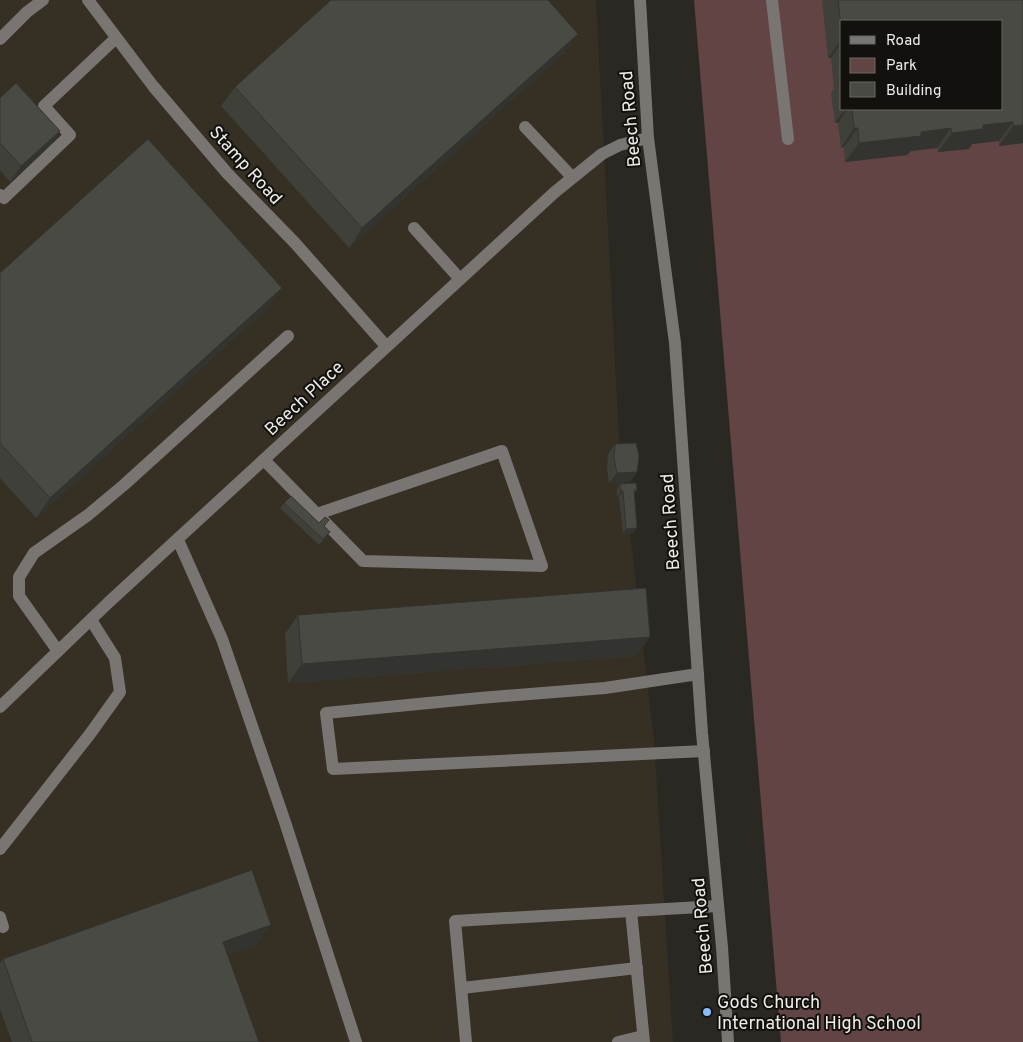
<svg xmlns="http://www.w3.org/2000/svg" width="1023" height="1042" viewBox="0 0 1023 1042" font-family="Overpass,sans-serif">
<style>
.built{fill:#352f24}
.green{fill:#624445;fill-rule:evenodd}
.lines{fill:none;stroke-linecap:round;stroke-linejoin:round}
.minor{stroke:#787573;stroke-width:12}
.wall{fill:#3f403a;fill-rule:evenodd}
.shaded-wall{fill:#333430}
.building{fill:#494a44;stroke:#333430}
.poi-dot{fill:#86bbfb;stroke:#12110e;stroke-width:2}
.labels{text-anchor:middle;stroke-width:4;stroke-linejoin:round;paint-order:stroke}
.street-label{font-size:18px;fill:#eeece8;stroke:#12110e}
.poi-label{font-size:18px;fill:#eeece8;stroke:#12110e;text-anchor:start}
</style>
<rect width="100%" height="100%" fill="#2a2822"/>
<polygon class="built" points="0,0 596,0 619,438 654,740 673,1042 0,1042"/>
<path class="green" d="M694,0h329v1042h-242zM842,21h160v88h-160z"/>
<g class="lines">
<g class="minor">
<polyline points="88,0 153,86 227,173 295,243 386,346"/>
<polyline points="640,0 648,138 675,343 702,733 722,947 728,1042"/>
<polyline points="772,0 788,139"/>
<polyline points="0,39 27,12 43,0"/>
<polyline points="525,127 572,177"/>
<polyline points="0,195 4,198 70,135 44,106 116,38"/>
<polyline points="414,228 460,279"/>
<polyline points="264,460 363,561 542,566 502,451 317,514"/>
<polyline points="178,540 222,639 285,822 356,1042"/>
<polyline points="58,651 19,596 19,577 34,553 88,515 125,484 288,336"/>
<polyline points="698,674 605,688 480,698 326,713 333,769 704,751"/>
<polyline points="0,707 109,602 555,192 602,154 620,145 648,138"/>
<polyline points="0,849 90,734 120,692 115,658 91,620"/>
<polyline points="631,911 644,1042"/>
<polyline points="0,917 3,927"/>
<polyline points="462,988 637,968"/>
<polyline points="466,1042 455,921 718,906"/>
<polyline points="618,1042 643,1036"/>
</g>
</g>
<g class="wall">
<path d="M822,0h201v143l-24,3v-5l-27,3 -3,5 -31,3 -1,-4 -26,3 -4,4 -62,7 -1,-15 -3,1 -3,-25h-3l-4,-30 3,-4 -3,-31h-3zM842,21l160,88h-160z"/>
<polygon points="578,34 564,53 349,248 221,106 235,87"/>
<polygon points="0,98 60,131 49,146 10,182 0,170"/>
<polygon points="0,273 268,308 36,518 0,478"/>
<polygon points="615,444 637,472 630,482 609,483 607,469 608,454"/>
<polygon points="620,484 637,490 634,494 633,533 623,534 619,497 617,497 617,489"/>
<polygon points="284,503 324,527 326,537 319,545 280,508"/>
<polygon points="298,615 636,656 288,683 285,634"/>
<polygon points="257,945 228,955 259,1042 12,1042 0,1009 0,963 3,959"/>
</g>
<g class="shaded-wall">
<polygon points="578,34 564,53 349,248 362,228"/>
<polygon points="842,39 842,42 831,58 828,58"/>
<polygon points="845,109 848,109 838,123 835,123"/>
<polygon points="1013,122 999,141 972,144 969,149 938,152 952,133 983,125"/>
<polygon points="1023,125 1023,143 999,146 1013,126"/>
<polygon points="854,128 858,128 844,147 841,148"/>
<polygon points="951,128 937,148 911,151 907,155 845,162 859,143 921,132"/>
<polygon points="60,131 49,146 10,182 21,166"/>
<polygon points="282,288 268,308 36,518 50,498"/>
<polygon points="637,472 630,482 609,483 617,473"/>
<polygon points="621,491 623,491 619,497 617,497"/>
<polygon points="637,528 633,533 623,534 626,529"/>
<polygon points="650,637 636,656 288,683 302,664"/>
<polygon points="271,925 257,945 209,962 223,942"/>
</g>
<g class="building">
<polygon points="331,0 548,0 578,34 362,228 235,87"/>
<polygon points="838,0 1023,0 1023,125 1013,126 1013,122 983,125 983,129 952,133 951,128 921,132 921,136 859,143 858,128 854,128 852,109 1002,109 1002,21 842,21 842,35"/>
<polygon points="16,83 60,131 21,166 0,143 0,98"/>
<polygon points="148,139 282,288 50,498 0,443 0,273"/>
<polygon points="636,443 639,456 637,472 617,473 614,458 615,444"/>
<polygon points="636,483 637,490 634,490 637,528 626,529 623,491 621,491 620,484"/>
<polygon points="291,496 319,523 325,517 329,520 324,526 330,532 323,539 284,503"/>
<polygon points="646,588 650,637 302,664 298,615"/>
<polygon points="252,870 271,925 223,942 259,1042 32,1042 3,959"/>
</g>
<circle class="poi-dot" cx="707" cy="1012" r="5"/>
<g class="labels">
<g class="street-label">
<text transform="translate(630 119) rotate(-95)" y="6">Beech Road</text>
<text transform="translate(246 165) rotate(48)" y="6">Stamp Road</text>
<text transform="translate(304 398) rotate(-43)" y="6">Beech Place</text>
<text transform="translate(670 522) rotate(-94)" y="6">Beech Road</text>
<text transform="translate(702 926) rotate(-95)" y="6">Beech Road</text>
</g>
<g class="poi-label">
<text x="717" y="1008">Gods Church<tspan x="717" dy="21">International High School</tspan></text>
</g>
</g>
<rect x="840" y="20" width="162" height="90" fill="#12110e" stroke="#6a6965"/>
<rect x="850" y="36" width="25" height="8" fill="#787573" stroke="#6a6965"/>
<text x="886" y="45" font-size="15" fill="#eeece8">Road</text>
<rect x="850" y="58" width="25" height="15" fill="#624445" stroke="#6a6965"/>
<text x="886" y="70" font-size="15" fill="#eeece8">Park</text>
<rect x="850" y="82" width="25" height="15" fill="#494a44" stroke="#6a6965"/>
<text x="886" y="95" font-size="15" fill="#eeece8">Building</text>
</svg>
